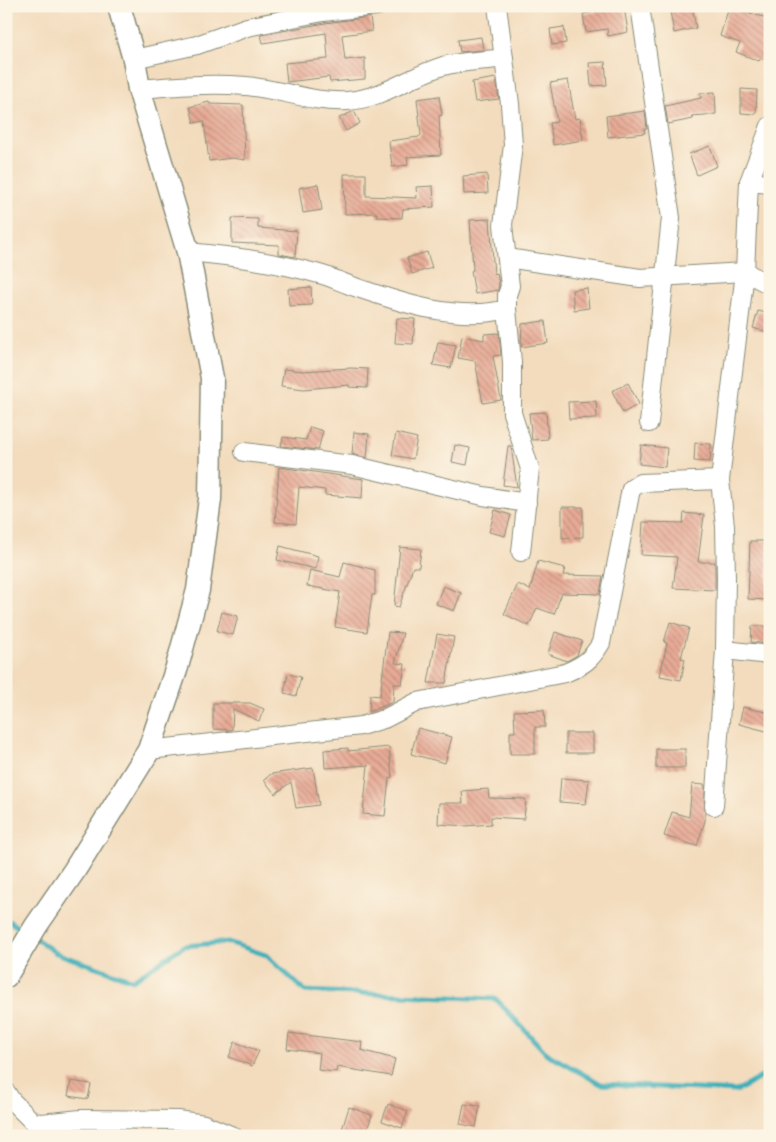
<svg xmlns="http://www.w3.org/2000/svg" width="776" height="1142" viewBox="0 0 776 1142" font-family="Pangolin,sans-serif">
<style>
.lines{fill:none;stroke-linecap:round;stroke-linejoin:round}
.stream{stroke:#3eafb9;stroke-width:5}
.building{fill:url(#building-back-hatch)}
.minor-casing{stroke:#898c78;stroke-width:20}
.major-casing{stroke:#898c78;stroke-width:25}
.minor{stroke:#fff;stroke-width:18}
.major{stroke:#fff;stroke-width:22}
</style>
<defs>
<pattern id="building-back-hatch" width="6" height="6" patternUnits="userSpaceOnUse" patternTransform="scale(1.25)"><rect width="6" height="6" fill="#e8ab96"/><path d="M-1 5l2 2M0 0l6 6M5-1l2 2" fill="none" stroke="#bb8c7b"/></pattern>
</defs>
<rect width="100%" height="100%" fill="#fcf5e5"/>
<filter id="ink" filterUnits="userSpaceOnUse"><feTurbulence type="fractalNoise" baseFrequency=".02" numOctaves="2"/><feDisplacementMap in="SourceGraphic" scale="10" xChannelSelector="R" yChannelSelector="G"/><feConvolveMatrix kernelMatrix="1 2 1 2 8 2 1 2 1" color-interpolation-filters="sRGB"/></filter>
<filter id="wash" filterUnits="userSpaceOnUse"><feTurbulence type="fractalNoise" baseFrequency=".0096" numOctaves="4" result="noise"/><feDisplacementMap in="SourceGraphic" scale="20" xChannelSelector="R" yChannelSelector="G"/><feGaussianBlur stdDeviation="1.12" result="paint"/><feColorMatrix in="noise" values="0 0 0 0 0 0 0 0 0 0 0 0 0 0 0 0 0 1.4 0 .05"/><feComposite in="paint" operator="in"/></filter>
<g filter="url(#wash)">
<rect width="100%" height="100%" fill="#f3dcbd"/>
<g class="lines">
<g class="stream">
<polyline points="6,919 26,933"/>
<polyline points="36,939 56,953 133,980 184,946 228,942 266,955 305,991 496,999 547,1054 601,1084 737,1091 770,1072"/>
</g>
</g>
<g id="blocks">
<g class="building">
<polygon points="669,6 692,6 696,28 674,33"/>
<polygon points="624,7 628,32 608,36 607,29 586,32 583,14"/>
<polygon points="729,7 770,19 770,62 761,58 759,61 736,52 740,43 720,36"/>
<polygon points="370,17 372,31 342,35 345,60 365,58 365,79 330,82 329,77 287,82 285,63 328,59 326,33 263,43 261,35 325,23"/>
<polygon points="564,27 566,43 552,45 550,29"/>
<polygon points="481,37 483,50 460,52 458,40"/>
<polygon points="605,62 607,85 591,86 589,63"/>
<polygon points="496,78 499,99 475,102 472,82"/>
<polygon points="568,80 575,119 580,118 583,140 553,145 550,123 557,122 550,83"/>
<polygon points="741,89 757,90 756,114 741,113"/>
<polygon points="715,92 716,114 692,116 693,119 668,124 665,106 701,98 700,93"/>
<polygon points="439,96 442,115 439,116 441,155 407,157 408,165 392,167 389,141 419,137 421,135 417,99"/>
<polygon points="209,102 210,104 243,105 245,160 232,158 209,161 204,121 194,123 190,107"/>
<polygon points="354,111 360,123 346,131 339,118"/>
<polygon points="645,111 647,129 644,129 645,133 608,137 606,116"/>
<polygon points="710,146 717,166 697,175 689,154"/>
<polygon points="344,174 366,174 366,196 417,198 416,187 433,186 434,207 403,209 402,218 377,217 377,213 345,214"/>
<polygon points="487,174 488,193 464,194 463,176"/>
<polygon points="318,184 322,210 303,213 299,188"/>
<polygon points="232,218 258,219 258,228 297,231 295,257 279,254 279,245 232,243"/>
<polygon points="490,219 494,274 497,273 499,285 498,290 475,294 471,271 473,270 470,220"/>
<polygon points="427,252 432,268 412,274 407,258"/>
<polygon points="311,287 312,305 289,306 288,289"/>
<polygon points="587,288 589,308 574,310 572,290"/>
<polygon points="758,311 770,314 770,333 753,328"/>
<polygon points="397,318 415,319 413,344 395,343"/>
<polygon points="545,321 548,343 521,347 522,324"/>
<polygon points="499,333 501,355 493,356 501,400 483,403 475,361 458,358 462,336 484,340 484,334"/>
<polygon points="438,342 456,345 451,368 433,365"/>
<polygon points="351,368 368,369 367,388 349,387 349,385 304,389 281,386 284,369 303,371"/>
<polygon points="628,383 639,404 623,413 612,391"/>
<polygon points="596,401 597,418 569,419 568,402"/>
<polygon points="546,412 548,439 532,440 529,413"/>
<polygon points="310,427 323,431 318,450 281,446 283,437 306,440"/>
<polygon points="354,432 369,434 367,458 352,454"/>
<polygon points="396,433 417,438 413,459 392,455"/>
<polygon points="695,443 711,444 710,462 694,461"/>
<polygon points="455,445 470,448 467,465 452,462"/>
<polygon points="641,445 667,448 665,467 639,464"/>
<polygon points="508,446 511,446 517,487 503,485"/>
<polygon points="279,467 363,479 362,498 325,495 325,490 299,487 296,524 275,522"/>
<polygon points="562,507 583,507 583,537 562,538"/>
<polygon points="495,510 511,515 505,536 489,532"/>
<polygon points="684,513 704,515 698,562 715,562 715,590 673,588 677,557 641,555 643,522 683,523"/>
<polygon points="750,541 768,541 767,600 748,599"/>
<polygon points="280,546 318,556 316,569 277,560"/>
<polygon points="400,547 421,549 419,567 413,567 399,607 394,606"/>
<polygon points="538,561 565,568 563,575 603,576 600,594 562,593 554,614 537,608 529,626 504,614 518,584 530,590"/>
<polygon points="344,562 375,570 375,595 372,595 367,632 335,627 340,592 307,586 310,570 340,577"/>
<polygon points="443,586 461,593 454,611 436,604"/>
<polygon points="222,612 238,616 233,635 217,631"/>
<polygon points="670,622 689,628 681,658 685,659 681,680 660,676 667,643 664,642"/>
<polygon points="752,626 770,626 770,644 751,642"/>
<polygon points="388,632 403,633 395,663 405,664 402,684 394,684 393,702 369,712 370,695 380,696"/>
<polygon points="555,632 582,641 577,655 567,661 548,654"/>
<polygon points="437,634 454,637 446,683 428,683"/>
<polygon points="288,674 301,677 296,696 284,693"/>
<polygon points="213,703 250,703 264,709 259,721 233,709 232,730 213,729"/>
<polygon points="743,707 770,713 770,732 739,724"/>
<polygon points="544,710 545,727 535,727 535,754 510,754 510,732 515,732 514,711"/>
<polygon points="418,728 452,737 445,763 411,754"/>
<rect x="566" y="733" width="27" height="20"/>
<polygon points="389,747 392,777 389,778 385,816 363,814 368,765 325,768 324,750 348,748 348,751"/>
<rect x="656" y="749" width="29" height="19"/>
<polygon points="313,768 319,805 296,808 291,782 275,794 264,780 271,774"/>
<polygon points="561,778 589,780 586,804 559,802"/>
<polygon points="692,784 705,785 705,821 697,846 664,836 672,812 689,817"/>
<polygon points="488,789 489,798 526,799 524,819 491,817 491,824 465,826 438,824 439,803 463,803 462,791"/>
<polygon points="289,1033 362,1042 361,1050 395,1059 391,1076 337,1067 336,1072 318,1070 320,1053 287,1049"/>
<polygon points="235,1042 259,1051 252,1066 229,1057"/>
<polygon points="71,1081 91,1084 88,1099 68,1096"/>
<polygon points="388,1104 408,1111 402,1128 382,1121"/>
<polygon points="464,1104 480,1106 476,1127 460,1124"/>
<polygon points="349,1107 372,1115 365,1136 340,1136"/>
</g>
</g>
</g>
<g filter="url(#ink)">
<use href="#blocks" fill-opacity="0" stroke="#898c78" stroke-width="1"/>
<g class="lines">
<defs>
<g id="minor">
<polyline points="640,6 671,218 649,423"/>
<polyline points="134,59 197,45 247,27 323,12 377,6"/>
<path d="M139,89c35,-3 71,-6 107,-3 34,3 67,17 101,15 35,-2 63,-25 96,-35 19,-5 41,-5 61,-8"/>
<polyline points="749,182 770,184"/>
<path d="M188,252c45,4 88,10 131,22 12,3 24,9 36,13 47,16 102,35 152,22v-14l3,-9 -7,-61 10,-80 -3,-41 -13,-98"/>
<polyline points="507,258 640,278 745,272 770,285"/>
<polyline points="507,309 512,362 512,413 530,469 521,552"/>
<polyline points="244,452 352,465 483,496 527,503"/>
<polyline points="725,650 770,655"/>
<path d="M149,750l212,-24 23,-7 33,-17 148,-29c19,-8 26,-13 36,-30l30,-154 9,-6 80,-3"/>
<polyline points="714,806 725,650 726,578 725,526 720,480 745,272 749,182 770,126"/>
<polyline points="6,1092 11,1100 33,1122 41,1123 81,1119 178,1120 204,1124 233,1136"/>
</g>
<polyline id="major" points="6,976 36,926 74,871 149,750 177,667 198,590 210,499 212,378 188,252 139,89 134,59 119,6"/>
</defs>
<use href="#minor" class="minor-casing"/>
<use href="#major" class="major-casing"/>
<use href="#minor" class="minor"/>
<use href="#major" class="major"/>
</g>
</g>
<rect width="776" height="1142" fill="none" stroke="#fcf5e5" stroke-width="25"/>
</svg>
